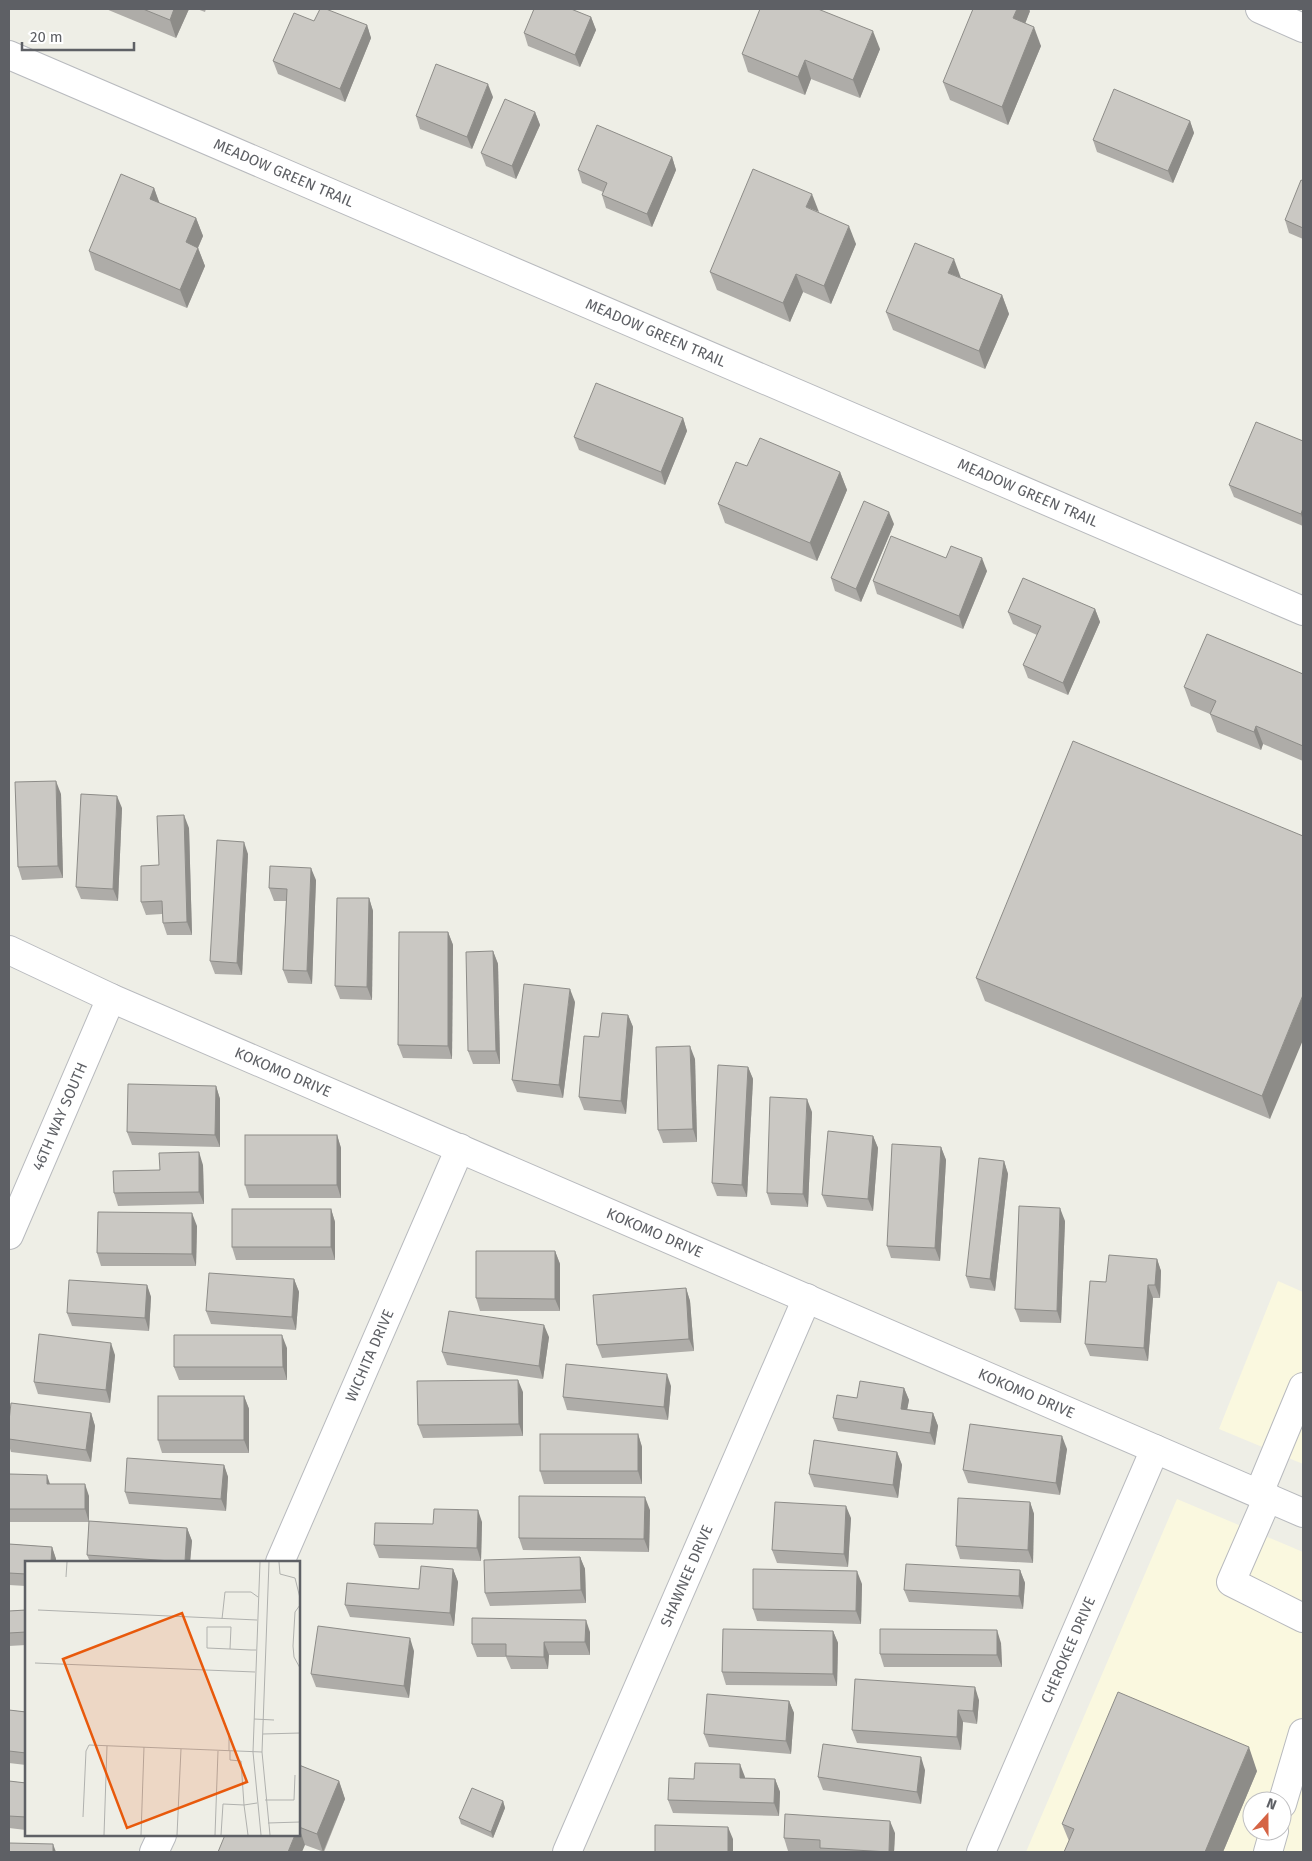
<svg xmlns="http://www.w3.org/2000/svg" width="1312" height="1861" viewBox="0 0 1312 1861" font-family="'Fira Sans',sans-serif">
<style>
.commercial{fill:#faf8df;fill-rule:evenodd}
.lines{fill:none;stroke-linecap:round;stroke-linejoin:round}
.minor-casing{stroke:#b8babe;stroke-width:30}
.minor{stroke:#fff;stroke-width:28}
.wall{fill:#aeaca8}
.shaded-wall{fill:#8d8c88}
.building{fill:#cac8c3;stroke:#8d8c88}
.labels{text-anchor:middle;stroke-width:5;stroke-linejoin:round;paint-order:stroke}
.street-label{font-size:15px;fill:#5e6065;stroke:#fff}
.inset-road{fill:none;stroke:#b0b1ae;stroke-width:1}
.view{fill:#e8590c;fill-opacity:0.15;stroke:#e8590c;stroke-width:2.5}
.inset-edge{fill:none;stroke:#5e6065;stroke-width:2.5}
</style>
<rect width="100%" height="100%" fill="#eeeee6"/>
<g class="commercial">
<polygon points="1278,1281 1303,1292 1303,1464 1219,1429"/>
<path d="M1177,1499l126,53v300h-277zM1252,1801h30v30h-30z"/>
</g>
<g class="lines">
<defs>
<g id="minor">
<polyline points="1260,9 1303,28"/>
<path id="s1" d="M9,55l1294,556"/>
<path id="s2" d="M9,950l102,48 1192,515"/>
<path id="s3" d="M9,1235l102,-237"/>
<polyline points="1259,1493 1303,1387"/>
<polyline points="1268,1497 1231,1582 1303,1618"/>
<path id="s4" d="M280,1562l180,-414"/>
<polyline points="1282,1804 1303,1733"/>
<polyline points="154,1852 162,1835"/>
<path id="s5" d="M567,1852l240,-554"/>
<path id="s6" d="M981,1852l174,-403"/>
<polyline points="1268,1852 1274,1831"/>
</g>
</defs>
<use href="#minor" class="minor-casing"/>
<use href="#minor" class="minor"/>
</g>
<g class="wall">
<polygon points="106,9 189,9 176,38"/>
<polygon points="197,9 206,9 205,12"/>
<polygon points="1030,11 1025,23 1041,46 1008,125 950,100 943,82"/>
<polygon points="591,17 596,30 580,67 528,46 524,33"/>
<polygon points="314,21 367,25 371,38 345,102 278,74 273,61"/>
<polygon points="880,49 860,98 811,79 805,95 748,72 742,54"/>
<polygon points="493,97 472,149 420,129 416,116"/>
<polygon points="535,112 540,125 516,179 486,166 481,153"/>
<polygon points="1190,121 1194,133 1173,183 1097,152 1093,140"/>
<polygon points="672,157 676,170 652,227 606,208 602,195 603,192 582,183 578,170"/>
<polygon points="1303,181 1303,239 1289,233 1285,220"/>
<polygon points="154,188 159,203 196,218 203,236 198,248 205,266 187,308 95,270 89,251"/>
<polygon points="819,213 856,244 831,304 803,292 790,322 717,290 710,272"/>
<polygon points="961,278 1002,295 1009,314 985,369 893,330 886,312"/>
<polygon points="683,418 687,431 665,485 579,450 574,437"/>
<polygon points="1303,441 1303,526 1234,497 1229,485"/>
<polygon points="747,466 840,472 847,490 817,561 725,523 718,504"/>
<polygon points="894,524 861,602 835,591 831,578"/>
<polygon points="946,558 987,571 963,629 877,594 873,581"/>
<polygon points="1095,609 1100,622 1068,695 1028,678 1023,665 1037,635 1013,624 1008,612"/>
<polygon points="1303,674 1303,761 1263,744 1261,750 1217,732 1210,714 1191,706 1184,687"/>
<polygon points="61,794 63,878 22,880 18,867"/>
<polygon points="122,808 118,901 81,899 76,887"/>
<polygon points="189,828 192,935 167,935 163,923 162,914 146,915 141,902 159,865"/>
<polygon points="1303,836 1270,1119 985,1001 976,978"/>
<polygon points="248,854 242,975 215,974 210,961"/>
<polygon points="316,880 312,984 288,983 283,970 286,901 274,901 269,888"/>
<polygon points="369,898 373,911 372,1000 340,999 335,986"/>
<polygon points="448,932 453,945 452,1059 403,1058 398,1045"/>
<polygon points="493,951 498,964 500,1064 473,1064 468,1051"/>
<polygon points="575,1002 563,1098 517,1092 512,1080"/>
<polygon points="628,1015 633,1027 626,1114 584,1110 579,1097"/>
<polygon points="695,1059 697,1142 663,1143 658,1130"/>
<polygon points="748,1067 753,1079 747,1197 717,1196 712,1183"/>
<polygon points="216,1086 220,1099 220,1147 132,1145 127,1132"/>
<polygon points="812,1112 808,1207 771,1205 767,1193"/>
<polygon points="337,1135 341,1148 341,1198 249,1198 245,1185"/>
<polygon points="873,1136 878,1148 873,1211 827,1207 822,1195"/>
<polygon points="941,1147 946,1160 940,1261 891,1258 887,1246"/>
<polygon points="1004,1161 1008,1174 995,1291 970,1288 966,1276"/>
<polygon points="203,1165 204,1204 118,1206 114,1193"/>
<polygon points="331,1209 335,1222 335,1260 236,1260 232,1247"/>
<polygon points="1065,1221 1061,1323 1020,1322 1015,1309"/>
<polygon points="197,1226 196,1266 101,1266 97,1253"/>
<polygon points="555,1251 560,1264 560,1311 480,1311 476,1298"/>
<polygon points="1157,1259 1161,1271 1160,1298 1153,1298 1148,1361 1090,1356 1085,1344 1106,1282"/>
<polygon points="294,1279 299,1292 296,1330 211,1324 206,1311"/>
<polygon points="147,1285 151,1297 149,1331 72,1326 67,1313"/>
<polygon points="686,1288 690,1301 694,1351 602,1358 597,1345"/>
<polygon points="549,1337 543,1379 447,1365 442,1352"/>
<polygon points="287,1348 287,1380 179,1380 174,1367"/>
<polygon points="115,1355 110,1403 38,1394 34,1382"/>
<polygon points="671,1386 668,1420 567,1410 563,1397"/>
<polygon points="904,1388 909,1400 907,1409 933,1413 938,1426 935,1445 838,1431 833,1418 857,1398"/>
<polygon points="523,1392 523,1436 423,1438 418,1425"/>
<polygon points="244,1396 249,1409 249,1453 162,1453 158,1440"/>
<polygon points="91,1413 95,1426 91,1462 11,1452 9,1445 9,1421"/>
<polygon points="638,1434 642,1447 642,1484 544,1484 540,1471"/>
<polygon points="1067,1449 1060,1495 968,1483 963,1470"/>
<polygon points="897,1452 902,1465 898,1498 814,1487 809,1474"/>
<polygon points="224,1465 228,1477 226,1511 129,1504 125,1492"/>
<polygon points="9,1474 50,1484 89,1496 89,1521 187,1528 192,1541 190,1562 90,1562 87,1555 89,1522 9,1522"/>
<polygon points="1030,1502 1034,1514 1033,1563 960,1559 956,1546"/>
<polygon points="650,1510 649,1552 523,1550 519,1538"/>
<polygon points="851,1518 848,1567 777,1563 772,1550"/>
<polygon points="482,1522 481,1561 379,1558 374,1545"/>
<polygon points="9,1544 52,1547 56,1559 26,1562 26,1586 9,1585"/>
<polygon points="580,1557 585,1569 586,1603 490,1606 485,1593"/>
<polygon points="453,1569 458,1582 454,1626 350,1617 345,1605 419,1589"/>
<polygon points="1020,1570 1025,1583 1023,1609 909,1602 904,1590"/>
<polygon points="862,1584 861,1624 757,1621 753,1609"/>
<polygon points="26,1610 26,1645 9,1646 9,1611"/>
<polygon points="833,1631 838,1643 837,1686 726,1685 722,1672"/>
<polygon points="590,1632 590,1655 549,1655 548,1669 511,1669 506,1657 477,1657 472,1644"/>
<polygon points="1001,1643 1002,1667 884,1667 880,1654"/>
<polygon points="414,1651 409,1698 316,1687 311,1674"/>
<polygon points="979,1700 977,1724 963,1722 961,1750 857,1743 852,1730"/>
<polygon points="789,1701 794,1713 791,1754 709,1747 704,1734"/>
<polygon points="9,1710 26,1712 26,1765 9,1763"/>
<polygon points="299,1765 339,1781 345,1799 324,1852 305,1845 218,1852"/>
<polygon points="925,1770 921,1804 823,1790 818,1777"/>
<polygon points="1257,1771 1223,1852 1064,1852 1069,1841 1062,1824"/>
<polygon points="745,1777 745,1778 775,1779 780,1792 779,1816 673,1813 668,1800 694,1779"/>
<polygon points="9,1781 26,1783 26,1830 9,1828"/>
<polygon points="503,1801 505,1808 493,1838 461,1824 459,1818"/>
<polygon points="895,1833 894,1852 812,1852 788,1851 784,1838"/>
</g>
<g class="shaded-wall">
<polygon points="174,9 189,9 176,38 170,20"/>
<polygon points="1017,9 1029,9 1030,11 1020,37 1013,18"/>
<polygon points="591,17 596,30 580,67 575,55"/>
<polygon points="367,25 371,38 345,102 340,89"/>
<polygon points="1034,27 1041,46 1008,125 1002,107"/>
<polygon points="873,31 880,49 860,98 853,80"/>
<polygon points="805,60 811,79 805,95 798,77"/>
<polygon points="488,84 493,97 472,149 467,137"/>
<polygon points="535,112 540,125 516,179 512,166"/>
<polygon points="1190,121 1194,133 1173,183 1168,171"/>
<polygon points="672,157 676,170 652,227 647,214"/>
<polygon points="154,188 161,207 150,199"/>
<polygon points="812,194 819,212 806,207"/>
<polygon points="196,218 203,236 192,261 186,242"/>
<polygon points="849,226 856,244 831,304 824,286"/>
<polygon points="198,248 205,266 187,308 180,290"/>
<polygon points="954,259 961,278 948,273"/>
<polygon points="796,274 803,292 790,322 783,303"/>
<polygon points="1002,295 1009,314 985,369 979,351"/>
<polygon points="683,418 687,431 665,485 661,472"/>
<polygon points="840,472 847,490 817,561 810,543"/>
<polygon points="1303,508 1303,521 1301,514"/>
<polygon points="889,512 894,524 861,602 856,589"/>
<polygon points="982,558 987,571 963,629 959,616"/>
<polygon points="1095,609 1100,622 1068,695 1063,683"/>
<polygon points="1256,726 1263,744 1261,750 1254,732"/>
<polygon points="56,781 61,794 63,878 58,866"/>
<polygon points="117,796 122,808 118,901 113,889"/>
<polygon points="184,815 189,828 192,935 187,922"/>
<polygon points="244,842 248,854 242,975 237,963"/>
<polygon points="311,868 316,880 312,984 307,971"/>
<polygon points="369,898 373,911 372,1000 367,987"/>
<polygon points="448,932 453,945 452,1059 448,1046"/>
<polygon points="493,951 498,964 500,1064 496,1051"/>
<polygon points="570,989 575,1002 563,1098 559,1085"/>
<polygon points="1303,995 1303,1040 1270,1119 1262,1096"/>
<polygon points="628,1015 633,1027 626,1114 621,1101"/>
<polygon points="690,1046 695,1059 697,1142 693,1129"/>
<polygon points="748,1067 753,1079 747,1197 742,1185"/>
<polygon points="216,1086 220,1099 220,1147 215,1135"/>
<polygon points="807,1099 812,1112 808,1207 803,1194"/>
<polygon points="337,1135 341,1148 341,1198 337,1185"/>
<polygon points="873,1136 878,1148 873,1211 868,1199"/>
<polygon points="941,1147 946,1160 940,1261 935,1248"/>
<polygon points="199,1152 203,1165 204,1204 199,1192"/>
<polygon points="1004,1161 1008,1174 995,1291 990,1279"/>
<polygon points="1060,1208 1065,1221 1061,1323 1057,1311"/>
<polygon points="331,1209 335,1222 335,1260 331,1247"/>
<polygon points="192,1213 197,1226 196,1266 192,1254"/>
<polygon points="555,1251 560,1264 560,1311 555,1299"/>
<polygon points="1157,1259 1161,1271 1160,1298 1155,1285"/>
<polygon points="294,1279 299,1292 296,1330 292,1317"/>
<polygon points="147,1285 151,1297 149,1331 145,1318"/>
<polygon points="1148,1285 1153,1298 1148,1361 1144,1348"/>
<polygon points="686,1288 690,1301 694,1351 689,1339"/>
<polygon points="544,1325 549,1337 543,1379 539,1366"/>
<polygon points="282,1335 287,1348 287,1380 283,1367"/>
<polygon points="111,1343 115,1355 110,1403 106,1390"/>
<polygon points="667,1374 671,1386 668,1420 664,1407"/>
<polygon points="518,1380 523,1392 523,1436 519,1424"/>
<polygon points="904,1388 909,1400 905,1421 901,1409"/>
<polygon points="244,1396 249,1409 249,1453 244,1440"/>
<polygon points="91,1413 95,1426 91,1462 86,1450"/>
<polygon points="933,1413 938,1426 935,1445 930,1433"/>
<polygon points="638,1434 642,1447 642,1484 638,1471"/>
<polygon points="1062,1436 1067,1449 1060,1495 1056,1483"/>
<polygon points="897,1452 902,1465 898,1498 893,1485"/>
<polygon points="224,1465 228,1477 226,1511 221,1499"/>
<polygon points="47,1475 51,1487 47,1484"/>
<polygon points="85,1484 89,1496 89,1522 85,1509"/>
<polygon points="645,1497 650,1510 649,1552 644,1539"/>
<polygon points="1030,1502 1034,1514 1033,1563 1028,1550"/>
<polygon points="846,1506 851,1518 848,1567 844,1554"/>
<polygon points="478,1510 482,1522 481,1561 477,1548"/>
<polygon points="187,1528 192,1541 190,1562 185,1562"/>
<polygon points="52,1547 56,1559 56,1562 51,1562"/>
<polygon points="580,1557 585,1569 586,1603 581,1590"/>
<polygon points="453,1569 458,1582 454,1626 450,1613"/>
<polygon points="1020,1570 1025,1583 1023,1609 1019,1596"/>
<polygon points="857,1571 862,1584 861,1624 856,1611"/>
<polygon points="586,1620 590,1632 590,1655 585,1642"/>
<polygon points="997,1630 1001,1643 1002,1667 997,1655"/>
<polygon points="833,1631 838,1643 837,1686 833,1674"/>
<polygon points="410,1638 414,1651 409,1698 404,1686"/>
<polygon points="544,1642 549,1655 548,1669 544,1657"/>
<polygon points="975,1687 979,1700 977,1724 973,1711"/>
<polygon points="789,1701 794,1713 791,1754 786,1741"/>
<polygon points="958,1710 963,1722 961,1750 957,1737"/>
<polygon points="1249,1747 1257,1771 1223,1852 1205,1852"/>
<polygon points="921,1757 925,1770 921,1804 917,1792"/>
<polygon points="740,1764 745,1777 745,1791 740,1778"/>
<polygon points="775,1779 780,1792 779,1816 774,1803"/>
<polygon points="339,1781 345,1799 323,1852 317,1834"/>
<polygon points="503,1801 505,1808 493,1838 491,1832"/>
<polygon points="890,1821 895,1833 894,1852 889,1852"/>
<polygon points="299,1827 305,1845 302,1852 288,1852 295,1835 299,1835"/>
<polygon points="728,1827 733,1839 733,1852 728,1852"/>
<polygon points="53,1844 56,1852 53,1852"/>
</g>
<g class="building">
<polygon points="143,9 174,9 170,20"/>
<polygon points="320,9 326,9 367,25 340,89 273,61 294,13 314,21"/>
<polygon points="534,9 571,9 591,17 575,55 524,33"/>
<polygon points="760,9 818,9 873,31 853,80 805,60 798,77 742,54"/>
<polygon points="973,9 1017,9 1013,18 1034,27 1002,107 943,82"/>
<polygon points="436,64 488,84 467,137 416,116"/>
<polygon points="1114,89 1190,121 1168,171 1093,140"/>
<polygon points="505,99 535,112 512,166 481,153"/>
<polygon points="597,125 672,157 647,214 602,195 607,183 578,170"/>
<polygon points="753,169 812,194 806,207 849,226 824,286 796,274 783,303 710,272"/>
<polygon points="121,174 154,188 150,199 196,218 186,242 198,248 180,290 89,251"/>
<polygon points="1301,180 1303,181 1303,228 1285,220"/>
<polygon points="915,243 954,259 948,273 1002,295 979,351 886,312"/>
<polygon points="596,383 683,418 661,472 574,437"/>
<polygon points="1256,422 1303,441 1303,508 1301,514 1229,485"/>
<polygon points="760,438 840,472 810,543 718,504 736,462 747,466"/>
<polygon points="864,501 889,512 856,589 831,578"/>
<polygon points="891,536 946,558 951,546 982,558 959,616 873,581"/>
<polygon points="1023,578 1095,609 1063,683 1023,665 1041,626 1008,612"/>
<polygon points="1207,634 1303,674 1303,746 1256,726 1254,732 1210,714 1216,701 1184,687"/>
<polygon points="1073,741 1303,836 1303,995 1262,1096 976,978"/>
<polygon points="56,781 58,866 18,867 15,782"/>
<polygon points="81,794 117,796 113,889 76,887"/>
<polygon points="184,815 187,922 163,923 162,901 141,902 141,866 159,865 157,816"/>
<polygon points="217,840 244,842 237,963 210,961"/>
<polygon points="270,866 311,868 307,971 283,970 287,889 269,888"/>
<polygon points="337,898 369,898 367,987 335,986"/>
<polygon points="399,932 448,932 448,1046 398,1045"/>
<polygon points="493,951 496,1051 468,1051 466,952"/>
<polygon points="524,984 570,989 559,1085 512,1080"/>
<polygon points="602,1013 628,1015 621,1101 579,1097 584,1036 599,1037"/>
<polygon points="690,1046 693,1129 658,1130 656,1047"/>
<polygon points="718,1065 748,1067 742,1185 712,1183"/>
<polygon points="128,1084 216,1086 215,1135 127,1132"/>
<polygon points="770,1097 807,1099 803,1194 767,1193"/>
<polygon points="828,1131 873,1136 868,1199 822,1195"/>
<rect x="245" y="1135" width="92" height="50"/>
<polygon points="892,1144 941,1147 935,1248 887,1246"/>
<polygon points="199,1152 199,1192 114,1193 113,1171 160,1170 159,1153"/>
<polygon points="979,1158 1004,1161 990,1279 966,1276"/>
<polygon points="1019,1206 1060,1208 1057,1311 1015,1309"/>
<rect x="232" y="1209" width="99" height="38"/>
<polygon points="98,1212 192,1213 192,1254 97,1253"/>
<polygon points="476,1251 555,1251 555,1299 476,1298"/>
<polygon points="1109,1255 1157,1259 1155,1285 1148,1285 1144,1348 1085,1344 1090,1281 1106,1282"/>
<polygon points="209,1273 294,1279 292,1317 206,1311"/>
<polygon points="69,1280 147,1285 145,1318 67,1313"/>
<polygon points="686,1288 689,1339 597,1345 593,1295"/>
<polygon points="449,1311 544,1325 539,1366 442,1352"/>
<polygon points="39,1334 111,1343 106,1390 34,1382"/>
<polygon points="174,1335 282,1335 283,1367 174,1367"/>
<polygon points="566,1364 667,1374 664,1407 563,1397"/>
<polygon points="518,1380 519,1424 418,1425 417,1381"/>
<polygon points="860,1381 904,1388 901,1409 933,1413 930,1433 833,1418 837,1395 857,1398"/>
<rect x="158" y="1396" width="86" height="44"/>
<polygon points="11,1403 91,1413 86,1450 9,1439 9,1421"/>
<polygon points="970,1424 1062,1436 1056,1483 963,1470"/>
<rect x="540" y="1434" width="98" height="37"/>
<polygon points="814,1440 897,1452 893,1485 809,1474"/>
<polygon points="127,1458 224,1465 221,1499 125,1492"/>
<polygon points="9,1474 47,1475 47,1484 85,1484 85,1509 9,1509"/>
<polygon points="519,1496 645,1497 644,1539 519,1538"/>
<polygon points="958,1498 1030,1502 1028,1550 956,1546"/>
<polygon points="775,1502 846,1506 844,1554 772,1550"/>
<polygon points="434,1509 478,1510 477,1548 374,1545 375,1523 433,1524"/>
<polygon points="89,1521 187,1528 185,1562 87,1555"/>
<polygon points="9,1544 52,1547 51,1562 26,1562 26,1574 9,1573"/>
<polygon points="580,1557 581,1590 485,1593 484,1560"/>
<polygon points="906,1564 1020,1570 1019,1596 904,1590"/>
<polygon points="421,1566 453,1569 450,1613 345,1605 347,1583 419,1589"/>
<polygon points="753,1569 857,1571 856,1611 753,1609"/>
<polygon points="26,1610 26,1632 9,1633 9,1611"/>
<polygon points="472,1618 586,1620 585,1642 544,1642 544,1657 506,1656 506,1644 472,1644"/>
<polygon points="318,1626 410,1638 404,1686 311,1674"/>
<polygon points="723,1629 833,1631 833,1674 722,1672"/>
<polygon points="880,1629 997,1630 997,1655 880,1654"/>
<polygon points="855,1679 975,1687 973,1711 958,1710 957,1737 852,1730"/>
<polygon points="1118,1692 1249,1747 1205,1852 1064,1852 1074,1829 1062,1824"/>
<polygon points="707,1694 789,1701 786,1741 704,1734"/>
<polygon points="9,1710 26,1712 26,1753 9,1751"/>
<polygon points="823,1744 921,1757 917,1792 818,1777"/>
<polygon points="695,1763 740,1764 740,1778 775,1779 774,1803 668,1800 669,1778 694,1779"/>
<polygon points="299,1765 339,1781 317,1834 299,1827"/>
<polygon points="9,1781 26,1783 26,1817 9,1816"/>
<polygon points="472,1788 503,1801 491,1832 459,1818"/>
<polygon points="785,1814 890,1821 889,1852 820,1848 820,1840 784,1838"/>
<polygon points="655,1825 728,1827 728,1852 655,1852"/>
<polygon points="225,1835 295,1835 288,1852 218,1852"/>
<polygon points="9,1843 53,1844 53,1852 9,1852"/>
</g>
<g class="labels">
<g class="street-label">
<text dy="5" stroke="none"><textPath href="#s1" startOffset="299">MEADOW GREEN TRAIL</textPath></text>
<text dy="5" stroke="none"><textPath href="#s1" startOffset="704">MEADOW GREEN TRAIL</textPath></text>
<text dy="5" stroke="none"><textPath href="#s1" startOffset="1109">MEADOW GREEN TRAIL</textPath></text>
<text dy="5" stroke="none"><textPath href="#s2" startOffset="300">KOKOMO DRIVE</textPath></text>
<text dy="5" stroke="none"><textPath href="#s3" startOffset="129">46TH WAY SOUTH</textPath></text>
<text dy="5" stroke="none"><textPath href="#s2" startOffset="705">KOKOMO DRIVE</textPath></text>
<text dy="5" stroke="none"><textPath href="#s4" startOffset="225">WICHITA DRIVE</textPath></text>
<text dy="5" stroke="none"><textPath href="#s2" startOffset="1110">KOKOMO DRIVE</textPath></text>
<text dy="5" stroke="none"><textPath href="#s5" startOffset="301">SHAWNEE DRIVE</textPath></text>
<text dy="5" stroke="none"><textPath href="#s6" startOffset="220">CHEROKEE DRIVE</textPath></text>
</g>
</g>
<g transform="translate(25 1561)">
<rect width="275" height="275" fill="#eeeee6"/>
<path class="inset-road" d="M235,1l-7,190 8,83M244,1l-7,190 8,83M254,1l1,12 15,4 5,20M41,16l1,-15M275,44l-5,7 -2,34 1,11 6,11M13,49l219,10M197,58l3,-27h26l7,5M205,88l1,-22h-24v21l23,1 21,1h5M10,102l220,9M229,158l20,1M238,173l37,-1M204,190v-18M240,239h29l1,-25M58,256l3,-66 3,-6 173,7M243,262l32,-1M79,274l3,-89M116,274l3,-88M152,274l4,-86M190,274l3,-84M196,274l2,-31 21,1 -3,-44 -11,-1v-9M223,274l-4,-30 13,-2"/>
<path class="view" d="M157,52l65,169 -120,46 -64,-169z"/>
<rect width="275" height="275" class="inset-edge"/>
</g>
<rect width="1312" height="1861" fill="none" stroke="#5e6065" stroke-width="20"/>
<g transform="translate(1267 1816) rotate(21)"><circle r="24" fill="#ffffff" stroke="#bfbfc1"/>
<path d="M0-4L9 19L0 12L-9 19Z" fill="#d56445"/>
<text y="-8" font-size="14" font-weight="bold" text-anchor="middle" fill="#5e6065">N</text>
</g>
<path d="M22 42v8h112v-8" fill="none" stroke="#5e6065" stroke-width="2.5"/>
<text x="30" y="42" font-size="15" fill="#5e6065" stroke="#ffffff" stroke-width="4" paint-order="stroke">20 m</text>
</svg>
